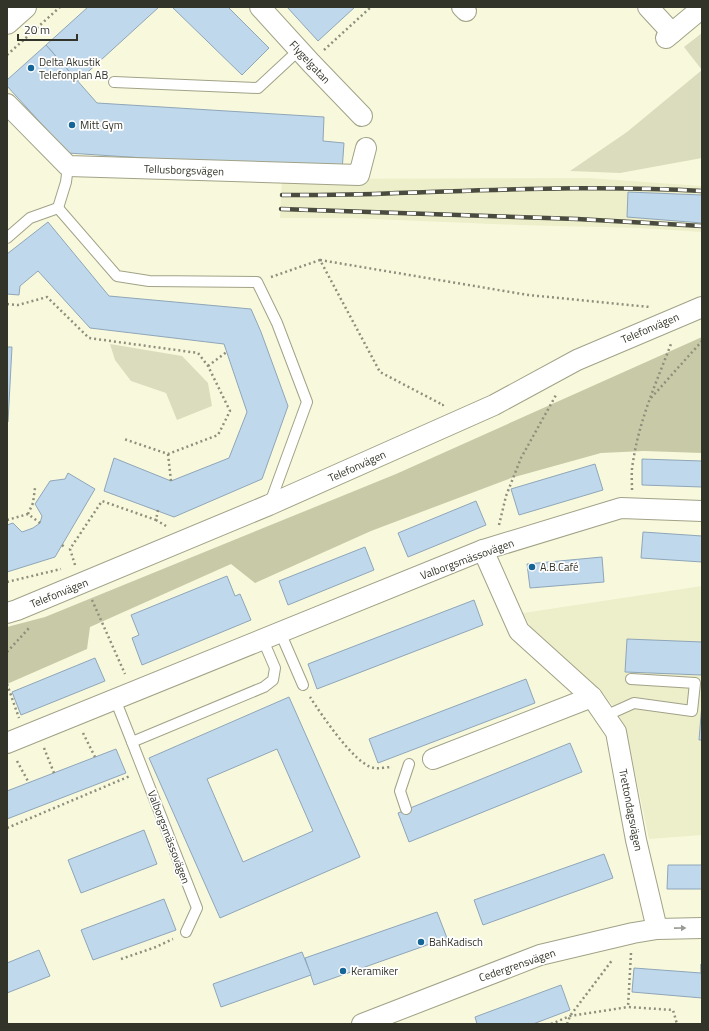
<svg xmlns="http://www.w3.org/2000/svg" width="709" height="1031" viewBox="0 0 709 1031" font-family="'Titillium Web',sans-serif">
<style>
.built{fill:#edeeca}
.green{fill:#dbdcbe}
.forest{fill:#c8c9a7}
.building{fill:#bfd8eb;stroke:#8fa6b9;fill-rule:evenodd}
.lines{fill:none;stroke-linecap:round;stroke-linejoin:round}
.service-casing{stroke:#a1a287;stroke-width:12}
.minor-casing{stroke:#a1a287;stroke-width:22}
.tertiary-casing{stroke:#a1a287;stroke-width:24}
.path{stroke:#8e8f7c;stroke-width:2.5;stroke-dasharray:2 3;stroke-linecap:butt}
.service{stroke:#fff;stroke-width:10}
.minor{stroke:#fff;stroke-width:20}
.tertiary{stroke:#fff;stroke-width:22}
.rail-casing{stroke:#4a4b3e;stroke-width:4.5}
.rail{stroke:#fff;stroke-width:3;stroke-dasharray:9;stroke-linecap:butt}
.oneway{fill:#999a94}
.poi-dot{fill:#166597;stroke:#fff;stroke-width:1.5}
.labels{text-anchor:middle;stroke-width:3.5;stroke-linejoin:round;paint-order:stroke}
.poi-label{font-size:11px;fill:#333429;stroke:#fff;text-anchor:start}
.street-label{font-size:11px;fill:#333429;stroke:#fff}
</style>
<rect width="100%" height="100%" fill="#f8f9dc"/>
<g class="built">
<polygon points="589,178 702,186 702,232 640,228 518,225 350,218 280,218 282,179"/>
<polygon points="702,586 702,835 649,839 626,730 617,711 600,690 530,626 523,613"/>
</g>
<g class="green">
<polygon points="702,33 702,158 620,173 570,171 627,132 702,70 684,47"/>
<polygon points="110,344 182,356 208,383 212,406 177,420 166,393 131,381 115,360"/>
</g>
<polygon class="forest" points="702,337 702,453 644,451 601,453 511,478 371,531 255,583 231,564 90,627 87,649 7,684 7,627 45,617 396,474"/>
<g class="building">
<polygon points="88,7 159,7 78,81 46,45"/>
<polygon points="172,7 228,7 269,48 242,75"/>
<polygon points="287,7 355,7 318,41"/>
<polygon points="46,45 97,103 324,117 323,141 344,143 342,171 68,153 7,86 7,80"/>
<polygon points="628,192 702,195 702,223 627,217"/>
<polygon points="48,222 109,296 251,309 261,332 288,406 262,479 174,517 104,491 114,458 171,481 229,458 247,412 224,344 90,328 38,271 20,286 19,295 7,294 7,254"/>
<polygon points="7,347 12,347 8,422 7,422"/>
<polygon points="642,459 702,461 702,487 642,485"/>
<polygon points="595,464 603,490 519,515 511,489"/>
<polygon points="68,473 95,489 55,557 7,572 7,525 13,523 22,532 33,528 40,523 42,516 35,504 50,481 65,479"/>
<polygon points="476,501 486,525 408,557 398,533"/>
<polygon points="643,532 702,536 702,562 641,558"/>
<polygon points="365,547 374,570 288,605 279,581"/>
<polygon points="602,557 604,582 530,588 527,564"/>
<polygon points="227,576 235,596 240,594 251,620 142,665 132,638 139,635 131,615"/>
<polygon points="474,600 483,625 317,689 308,664"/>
<polygon points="627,639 702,642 702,675 625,672"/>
<polygon points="95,658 105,681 21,715 12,692"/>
<polygon points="526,679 535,703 378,763 369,739"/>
<path d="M289,697l71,160 -140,61 -71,-160zM277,749l36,82 -70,31 -36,-83z"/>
<polygon points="702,704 702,740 699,740"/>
<polygon points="570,743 582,772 409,842 398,813"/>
<polygon points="116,749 126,773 7,819 7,791"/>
<polygon points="144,830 157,864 81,893 68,860"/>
<polygon points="604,854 613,878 483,925 474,900"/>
<polygon points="668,865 702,865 702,889 667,889"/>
<polygon points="164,899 176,930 93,960 81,930"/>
<polygon points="437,912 447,938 314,985 305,958"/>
<polygon points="39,950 50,976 7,993 7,963"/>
<polygon points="302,952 311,975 221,1007 213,984"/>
<polygon points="701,964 702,998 632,992 634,968 701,973"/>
<polygon points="561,985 570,1010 533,1024 477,1024 475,1017"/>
</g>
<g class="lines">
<defs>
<g id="service">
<polyline points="114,82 258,88 299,50"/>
<polyline points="58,208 66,182 68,166"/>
<polyline points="7,238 30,218 58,208 117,276 149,281 257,282 277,323 307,402 270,503"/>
<polyline points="280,632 303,685"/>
<polyline points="115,699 132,742 264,687 273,680 275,668 263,640"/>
<polyline points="605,716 634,703 692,711 695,683 631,679"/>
<polyline points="132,742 197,908 186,932"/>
<polyline points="406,809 400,791 409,764"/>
</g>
<g id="minor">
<polyline points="260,7 311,63 362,116"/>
<polyline points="462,7 466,11"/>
<polyline points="648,7 672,33"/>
<polyline points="666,38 702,8"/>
<polyline points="7,104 68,166 359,175 366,148"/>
<polyline points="483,550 519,631 592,697 616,732 636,840 657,929"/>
<polyline points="7,613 17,610 269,505 494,405 577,360 702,307"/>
<polyline points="7,743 483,550 621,508 702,511"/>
<polyline points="433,759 592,697"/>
<polyline points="362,1024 540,955 633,933 657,929 702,928"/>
</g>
<polyline id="tertiary" points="7,23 25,7"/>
</defs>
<use href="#service" class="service-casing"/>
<use href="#minor" class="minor-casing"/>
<use href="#tertiary" class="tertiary-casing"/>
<g class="path">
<polyline points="324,50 371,7"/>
<polyline points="7,55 60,7"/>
<polyline points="320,260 528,295 650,307"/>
<polyline points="271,277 320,260 380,372 443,405 442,405"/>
<polyline points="7,304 18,305 47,297 89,338 198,353 208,366 230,411 218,435 168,454 124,439"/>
<polyline points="208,366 228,351"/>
<polyline points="651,398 702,341"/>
<polyline points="168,454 171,481"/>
<path d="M632,490c0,-9 -1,-19 1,-28 6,-41 23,-79 38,-118"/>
<polyline points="158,510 156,520 166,526"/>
<polyline points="28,514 33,503 35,488"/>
<polyline points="7,520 28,514 40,523"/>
<polyline points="499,525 506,496 521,458 556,395"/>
<polyline points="62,545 66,548"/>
<polyline points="75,565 70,549 102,501 156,520"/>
<polyline points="7,582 61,569"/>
<polyline points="92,600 125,674"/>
<polyline points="7,652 30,627"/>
<polyline points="7,684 19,718"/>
<path d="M310,697c11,17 45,68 64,71 5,1 13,-1 18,-1"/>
<polyline points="83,733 95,757"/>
<polyline points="44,748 54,773"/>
<polyline points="17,761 29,783"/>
<polyline points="7,828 130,776"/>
<polyline points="631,953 628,1007 673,1010 677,1024"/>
<polyline points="121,959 156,947 173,939"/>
<polyline points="551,1024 570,1016 628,1007"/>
<polyline points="567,1024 570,1016 613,959"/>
</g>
<use href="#service" class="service"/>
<use href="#minor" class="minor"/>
<use href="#tertiary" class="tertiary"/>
<defs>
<g id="rail">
<path d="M282,195c38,0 76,0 115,-2 102,-3 203,-8 305,-2"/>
<polyline points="281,209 577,219 702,226"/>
</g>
</defs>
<use href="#rail" class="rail-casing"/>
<use href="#rail" class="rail"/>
</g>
<defs><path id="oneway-solid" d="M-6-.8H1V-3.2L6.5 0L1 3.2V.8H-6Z"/></defs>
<use class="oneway" href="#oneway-solid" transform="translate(680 928) rotate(-1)"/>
<g class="poi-dot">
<circle cx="31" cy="68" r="4"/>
<circle cx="72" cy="125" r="4"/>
<circle cx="532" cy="567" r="4"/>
<circle cx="421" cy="942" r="4"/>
<circle cx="343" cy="971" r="4"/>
</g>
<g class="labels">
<g class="poi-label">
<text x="39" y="66">Delta Akustik<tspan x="39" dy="13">Telefonplan AB</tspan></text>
<text x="80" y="129">Mitt Gym</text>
<text x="540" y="571">A.B.Café</text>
<text x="429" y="946">BahKadisch</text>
<text x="351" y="975">Keramiker</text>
</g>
<g class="street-label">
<text transform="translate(310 62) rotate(47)" y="4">Flygelgatan</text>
<text transform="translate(184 170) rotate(2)" y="4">Tellusborgsvägen</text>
<text transform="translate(650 328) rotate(-23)" y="4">Telefonvägen</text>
<text transform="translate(357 466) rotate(-24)" y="4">Telefonvägen</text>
<text transform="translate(467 559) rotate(-20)" y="4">Valborgsmässovägen</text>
<text transform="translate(59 593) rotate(-22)" y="4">Telefonvägen</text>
<text transform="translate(631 810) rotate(79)" y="4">Trettondagsvägen</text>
<text transform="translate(169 837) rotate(69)" y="4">Valborgsmässovägen</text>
<text transform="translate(517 965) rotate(-19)" y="4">Cedergrensvägen</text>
</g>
</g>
<rect width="709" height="1031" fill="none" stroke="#333429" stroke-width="16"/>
<path d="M18 34v6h59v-6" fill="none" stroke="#333429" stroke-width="2"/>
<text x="24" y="34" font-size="12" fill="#333429" stroke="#ffffff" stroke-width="3" paint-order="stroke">20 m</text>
</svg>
